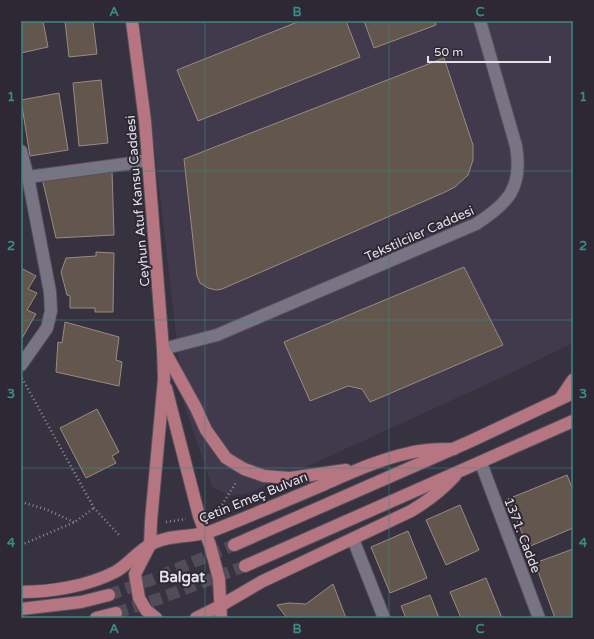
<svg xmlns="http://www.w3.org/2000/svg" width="594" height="639" viewBox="0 0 594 639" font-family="'Varela Round',sans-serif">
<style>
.built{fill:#413a4d}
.building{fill:#63564d;stroke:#9a8b81}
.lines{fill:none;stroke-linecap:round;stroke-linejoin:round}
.major-tunnel{stroke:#514c58;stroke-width:12;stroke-dasharray:12 6;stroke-linecap:butt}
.minor-casing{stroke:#55515c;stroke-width:14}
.major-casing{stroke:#55515c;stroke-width:14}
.path{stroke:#908c96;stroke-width:2.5;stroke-dasharray:1 3;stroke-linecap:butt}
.minor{stroke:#797483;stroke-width:12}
.major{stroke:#b67681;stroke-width:12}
.grid{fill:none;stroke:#398b86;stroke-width:1;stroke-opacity:0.55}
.labels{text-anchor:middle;stroke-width:4;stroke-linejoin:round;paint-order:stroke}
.street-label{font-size:13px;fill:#e3e0e8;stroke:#2d2834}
.quarter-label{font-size:15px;font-weight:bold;fill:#e3e0e8;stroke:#2d2834}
.neatline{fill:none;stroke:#398b86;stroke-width:1.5}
.grid-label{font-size:13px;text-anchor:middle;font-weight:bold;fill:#398b86}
</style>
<rect width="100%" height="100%" fill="#37323f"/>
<polygon class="built" points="140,21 573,21 573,343 507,375 249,493 229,496 212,487 184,404"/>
<g class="building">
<polygon points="21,21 43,21 48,47 21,53"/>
<polygon points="65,21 93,21 97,54 69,57"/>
<polygon points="300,21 346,21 360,57 198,121 177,70"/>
<polygon points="364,21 435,21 436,25 374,48"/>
<polygon points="444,58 473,145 473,160 468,175 455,187 443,193 222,289 216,290 208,288 200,283 197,276 184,159"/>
<polygon points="101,80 108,143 79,146 73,83"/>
<polygon points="59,93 68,150 30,156 21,100"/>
<polygon points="112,170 114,235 56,238 42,178"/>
<polygon points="96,252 114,253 113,312 95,312 95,308 70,308 70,296 67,295 61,272 66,258 96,256"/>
<polygon points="464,267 503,345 370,402 362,389 348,386 310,401 284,342"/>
<polygon points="21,268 36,276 28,289 37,293 27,310 36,314 21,340"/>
<polygon points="65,322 119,337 116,360 122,362 119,386 56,372 58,342 62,343"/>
<polygon points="97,409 119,452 112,456 116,463 86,478 60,428"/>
<polygon points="567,475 573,490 573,528 528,547 508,499"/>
<polygon points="460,505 479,550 446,565 426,520"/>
<polygon points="408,531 427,578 390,593 371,547"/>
<polygon points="573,549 573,618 555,618 535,563"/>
<polygon points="486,578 502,618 461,618 450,592"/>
<polygon points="333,584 346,618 287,618 277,605 289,603 306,604"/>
<polygon points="430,595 439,618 406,618 401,606"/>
</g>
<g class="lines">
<g class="major-tunnel">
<polyline points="109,595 153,579 234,545"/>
<polyline points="116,613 161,598 245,566"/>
</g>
<defs>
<g id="minor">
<polyline points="21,151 28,177 50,292 51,311 47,328 21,365"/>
<polyline points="28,177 132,163 148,160"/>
<path d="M163,349l54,-14 259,-111c33,-21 47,-37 40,-78l-36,-125"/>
<polyline points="481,463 539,618"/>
<polyline points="353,539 384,618"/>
</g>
<g id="major">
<polyline points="132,21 145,121 163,349 164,379 151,521 150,545 135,574 139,598 146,610 156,618"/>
<polyline points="164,350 196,408 206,430 226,458 244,469 264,476 290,478 346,470"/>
<polyline points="166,388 199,516 210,545 219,579 221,618"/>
<polyline points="560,399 573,380"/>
<polyline points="234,545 471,441 573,393"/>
<polyline points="245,566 573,421"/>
<path d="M21,592c30,0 67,-6 94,-20 13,-7 23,-21 36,-28 19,-10 41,-6 61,-13 36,-14 71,-29 106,-44 30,-13 59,-27 91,-34 15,-4 30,-4 45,-4"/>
<polyline points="21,609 81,602 109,595"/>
<polyline points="96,618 116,613"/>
<path d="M196,618l24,-12 41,-24 150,-71c17,-10 31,-21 44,-35"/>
</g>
</defs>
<use href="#minor" class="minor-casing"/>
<use href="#major" class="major-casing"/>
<g class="path">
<polyline points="22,378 94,508 119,535"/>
<polyline points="21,502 45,509 74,522"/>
<polyline points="216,509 220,508 237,481"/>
<polyline points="166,522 186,519"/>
<polyline points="21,545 75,522 94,508"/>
</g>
<use href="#minor" class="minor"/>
<use href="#major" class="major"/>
</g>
<path class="grid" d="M205,21v597M389,21v597M21,171h552M21,320h552M21,468h552"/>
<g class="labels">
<g class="street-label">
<text transform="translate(137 201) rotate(-95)" y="5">Ceyhun Atuf Kansu Caddesi</text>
<text transform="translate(419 233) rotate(-24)" y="5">Tekstilciler Caddesi</text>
<text transform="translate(253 497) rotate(-22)" y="5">Çetin Emeç Bulvarı</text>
<text transform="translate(523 535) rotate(69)" y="5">1371. Cadde</text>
</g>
<g class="quarter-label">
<text x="182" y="582">Balgat</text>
</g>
</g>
<rect width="594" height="639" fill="none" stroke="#2d2834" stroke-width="44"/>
<path d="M428 56v6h122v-6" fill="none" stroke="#e3e0e8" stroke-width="2"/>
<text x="434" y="56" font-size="12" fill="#e3e0e8" stroke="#2d2834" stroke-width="3" paint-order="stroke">50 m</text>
<rect x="22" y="22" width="550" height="595" class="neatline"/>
<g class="grid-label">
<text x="114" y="16">A</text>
<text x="297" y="16">B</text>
<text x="480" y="16">C</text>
<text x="11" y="101">1</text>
<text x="583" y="101">1</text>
<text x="11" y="250">2</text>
<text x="583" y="250">2</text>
<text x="11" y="398">3</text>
<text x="583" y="398">3</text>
<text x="11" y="547">4</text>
<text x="583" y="547">4</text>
<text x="114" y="633">A</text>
<text x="297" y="633">B</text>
<text x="480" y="633">C</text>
</g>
</svg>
